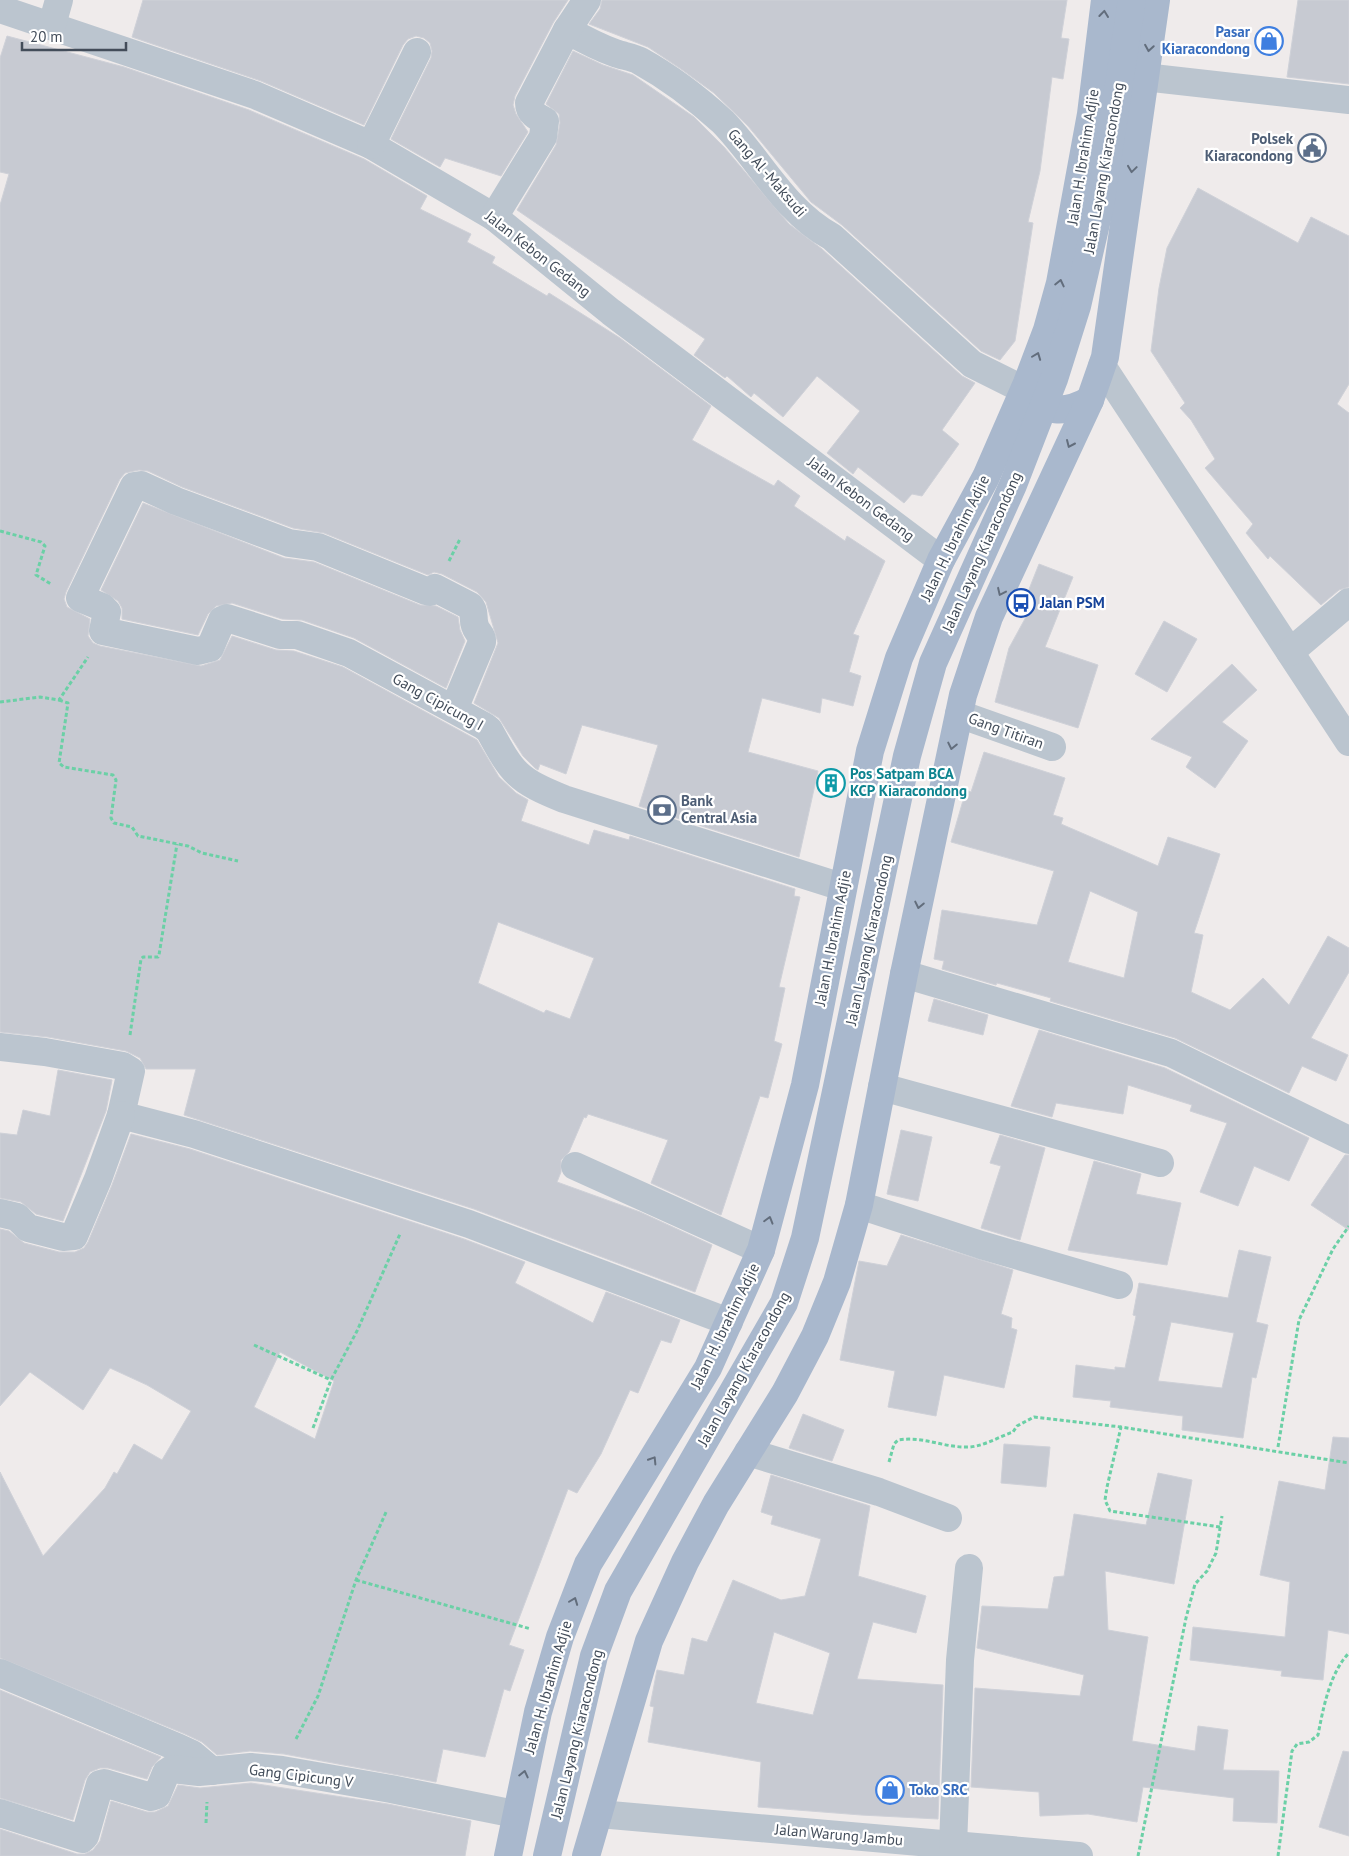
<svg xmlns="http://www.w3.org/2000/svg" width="1349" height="1856" viewBox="0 0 1349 1856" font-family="'PT Sans',sans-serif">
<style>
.building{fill:#c7cad2;stroke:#cfd1d8;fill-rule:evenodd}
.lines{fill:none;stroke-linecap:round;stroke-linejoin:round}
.path{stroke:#6bd0a6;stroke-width:3;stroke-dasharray:4 2.5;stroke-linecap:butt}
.minor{stroke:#bbc5cf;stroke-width:28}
.major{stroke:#a9b8cd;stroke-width:28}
.major-bridge{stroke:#a9b8cd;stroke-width:28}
.oneway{stroke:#626d7c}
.labels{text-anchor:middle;stroke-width:4.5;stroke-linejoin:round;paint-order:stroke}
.shop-label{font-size:15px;font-weight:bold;fill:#366cbe;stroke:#fff;text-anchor:end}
.service-label{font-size:15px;font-weight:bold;fill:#4e5e75;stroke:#fff;text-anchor:end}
.street-label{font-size:15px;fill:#434d5a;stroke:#fff}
.transit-label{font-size:15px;font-weight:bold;fill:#164399;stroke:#fff;text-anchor:start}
.culture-label{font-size:15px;font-weight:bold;fill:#0d838f;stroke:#fff;text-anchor:start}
</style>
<rect width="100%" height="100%" fill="#efebeb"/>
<g class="building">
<polygon points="143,0 568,0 553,23 515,96 513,105 516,114 528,132 501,176 445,158 440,167 391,139 431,58 432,51 430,43 424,38 416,36 408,39 403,45 364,125 261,81 132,37"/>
<polygon points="602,0 1067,0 1061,38 1069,39 1063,79 1052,77 1040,171 1028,222 1033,223 1015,341 1000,360 981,351 842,225 811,202 748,126 714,93 681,69 648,47 589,24 600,9"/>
<polygon points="1298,0 1349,0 1349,84 1287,77"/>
<path d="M7,36l117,31 125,43 115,49 63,37 -7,13 51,25 -4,8 28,15 -3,6 55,33 2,-3 71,45 91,68 -19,34 82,46 4,-6 22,16 -6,10 51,35 2,-5 38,25 -32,73 6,2 -10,36 12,4 -8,30 -31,-8 -2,15 -58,-15 -14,54 70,19 -19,86 -160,-51 19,-61 -76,-20 -16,49 -26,-10 -2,6 -3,-2 -12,-12 -24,-38 -25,-15 24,-60 -12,-41 -9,-10 -35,-18 -8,-2 -6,3 -104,-42 -31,-5 -111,-41 -34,-16 -9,-1 -14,3 -5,6 -54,113 -2,7 3,8 23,12 -2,17 5,7 7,3 101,20 19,-6 12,-24 44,14 18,1 49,16 134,73 22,37 17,16 12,7 -7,21 68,24 5,-15 35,10 1,-4 165,53 -1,7 6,1 -21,90 6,1 -11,53 8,3 -14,54 -8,-2 -39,119 -70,-32 17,-43 -80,-26 -2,4 -2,-1 -15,35 -8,8v12l-4,10 83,30 72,33 -17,47 -221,-83 -290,-94 12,-46h-50l-6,-11 -14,-7 -78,-14 -48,-5v-827l9,-31 -9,-2v-114zM498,922l96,36 -24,61 -24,-9 -2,3 -66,-30z"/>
<polygon points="573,51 603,65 633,75 694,117 724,147 789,224 822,249 962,376 975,383 942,430 959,444 922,496 912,494 904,503 858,467 853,474 827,453 860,411 817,376 783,417 754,393 751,397 727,376 725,378 694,355 705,339 517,210 556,145 560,123 559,114 546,104"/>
<polygon points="1198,188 1298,243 1311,217 1349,236 1349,384 1337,404 1349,413 1349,587 1339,590 1321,605 1270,556 1268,559 1246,533 1253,524 1205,468 1215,459 1191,420 1180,408 1185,403 1151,351 1159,288 1167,248"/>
<polygon points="143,503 284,558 314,562 420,605 436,606 458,617 460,630 465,641 446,688 354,638 302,620 282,619 232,603 216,606 208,614 198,635 122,619 122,608 118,601 101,590"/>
<polygon points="1039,564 1073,577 1045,647 1098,665 1078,728 995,702 1009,648 1027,615 1020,612"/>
<polygon points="1164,621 1197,639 1167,692 1135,674"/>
<polygon points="1232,664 1257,690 1222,722 1248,741 1215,788 1186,767 1192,757 1151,739"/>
<path d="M984,752l81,26 -12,37 10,3 -2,6 97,42 10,-29 52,17 -26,79 9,2 -12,57 39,18 33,-32 26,27 39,-69 21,12v24l-38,66 37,17 -12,26 -34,-15 -13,27 -114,-55 -125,-37 1,-3 -54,-15 -1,2 -54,-16 2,-8 -10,-2 8,-49 95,15 17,-54 -103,-29 15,-52 5,2zM1090,891l48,21 -14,66 -56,-16z"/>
<polygon points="934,999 988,1015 983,1035 928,1021"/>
<polygon points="1039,1030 1165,1068 1309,1138 1289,1181 1254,1166 1238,1206 1200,1192 1227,1123 1190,1111 1192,1105 1128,1085 1123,1114 1056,1103 1052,1117 1011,1106"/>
<polygon points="58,1070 112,1080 106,1111 63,1221 36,1214 21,1202 0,1198 0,1133 17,1135 23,1110 50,1116"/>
<polygon points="901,1130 932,1137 918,1201 887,1194"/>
<path d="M131,1134l59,15 274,90 61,23 -10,21 78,40 13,-31 74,28 -9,23 -10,-3 -23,53 -8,-3 -29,64 -24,39 -9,-4 -59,156 15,5 -14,41 -6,-2 -19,68 -42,-8 -7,33 -152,-28 -34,-3 -33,4 -15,-13 -17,-8 -185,-76v-186l43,84 62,-68 9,-16 3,2 17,-30 28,16 29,-49 -44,-26 -37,-17 -27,42 -53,-38 -30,34v-177l9,2 15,12 35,9h16l9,-4 4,-6 24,-57zM280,1352l54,29 -19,58 -61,-32z"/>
<polygon points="1000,1135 1045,1148 1020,1240 981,1228 1001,1166 990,1163"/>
<polygon points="1345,1155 1349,1155 1349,1230 1311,1205"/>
<polygon points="1094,1161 1141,1174 1136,1194 1181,1203 1167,1265 1068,1250"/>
<polygon points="901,1235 1013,1270 1001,1314 1012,1318 1011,1328 1017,1330 1004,1388 944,1375 936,1416 888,1407 895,1371 840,1360 859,1261 887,1266"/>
<path d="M1239,1250l32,7 -15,65 12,3 -12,53 -4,-1 -9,61 -61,-8 1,-14 -73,-9 1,-6 -38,-4 3,-32 39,5v-3l10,1 11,-52 -3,-1 6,-32 89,15zM1171,1322l63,11 -12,55 -64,-7z"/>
<polygon points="803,1414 844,1430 832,1461 789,1448"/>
<polygon points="1333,1437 1349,1438 1349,1634 1328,1630 1323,1680 1281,1676 1282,1671 1190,1660 1193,1627 1285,1637 1290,1582 1260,1575 1279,1481 1325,1490"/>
<polygon points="1004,1444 1050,1447 1046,1487 1001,1483"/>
<polygon points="1158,1473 1192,1480 1174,1584 1105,1571 1108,1630 1148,1637 1132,1741 1195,1751 1198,1726 1228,1730 1223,1770 1279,1771 1277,1823 1233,1821 1234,1798 1143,1787 1137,1822 1088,1814 1040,1816 1039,1792 971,1787 975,1688 1080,1696 1084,1675 977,1648 982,1606 1048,1609 1054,1577 1064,1576 1074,1514 1146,1525"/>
<path d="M771,1475l99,31 -12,70 68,20 -10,37 -43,-11 -16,57 86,6 -5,134 -77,-4 -103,-8 3,-45 -113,-20 6,-35 -4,-1 7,-36 27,5 8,-37 15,4 26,-62 48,20 24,-4 16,-57 -50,-15 2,-8 -12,-4zM774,1632l56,21 -17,62 -57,-12z"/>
<polygon points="0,1690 161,1757 152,1767 147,1779 108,1768 100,1768 90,1772 85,1780 73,1820 0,1798"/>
<polygon points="1343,1751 1349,1752 1349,1836 1319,1827"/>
<polygon points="251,1783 388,1804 471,1821 465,1856 0,1856 0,1829 77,1854 85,1854 93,1850 100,1841 111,1801 147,1812 155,1812 168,1806 178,1785 200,1788"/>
</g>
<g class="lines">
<g class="path">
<polyline points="0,531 41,542 45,546 36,575 51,584"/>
<polyline points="449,561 460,539"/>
<polyline points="59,700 68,703 59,763 64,767 113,775 116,780 111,818 114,823 132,827 138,836 188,846 202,853 238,861"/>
<polyline points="0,702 40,697 59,700 88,657"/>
<polyline points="130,1035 141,959 143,957 158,957 159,955 177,844"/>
<polyline points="254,1345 331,1380"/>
<polyline points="313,1428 331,1380 357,1331 400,1234"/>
<polyline points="1278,1447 1299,1320 1333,1249 1349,1226"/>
<path d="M889,1462l5,-18 4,-4c25,-4 44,7 67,7 16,1 33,-10 48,-15l4,-6 17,-9 87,10"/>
<polyline points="1220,1527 1110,1511 1105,1500 1107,1487 1121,1427 1349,1463"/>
<polyline points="356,1580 531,1629"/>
<polyline points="296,1739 318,1696 356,1580 387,1510"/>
<polyline points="206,1823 207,1802"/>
<polyline points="1138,1856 1186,1618 1195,1584 1207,1571 1216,1553 1222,1516"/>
<path d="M1278,1856l14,-105 5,-7 12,-2 9,-7c5,-26 12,-63 31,-82"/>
</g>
<g class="minor">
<polyline points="0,9 255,95 371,145 494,217 611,312 941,560"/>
<polyline points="52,25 59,0"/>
<path d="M567,30c16,9 31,17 48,23 8,3 18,4 25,8 29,16 59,39 83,61 37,38 61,89 109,115l140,127 52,26"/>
<polyline points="1144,77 1349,100"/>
<polyline points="371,145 417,52"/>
<path d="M494,217l49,-80 2,-16c-8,-4 -16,-8 -16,-18l38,-73 20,-30"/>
<polyline points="1102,366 1349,742"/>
<polyline points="1290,652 1349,602"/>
<path d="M454,709l28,-67c1,-7 -5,-9 -7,-16 -3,-8 1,-14 -5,-20l-35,-18 -5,4 -4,-1 -108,-44 -29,-4 -113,-42 -35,-16 -7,1 -2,4 -52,108 22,9 5,5 -4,19 95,20 12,-3 12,-28 5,-2 53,17h17l52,18 135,73 5,4c24,44 28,50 75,69l278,88"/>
<polyline points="959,714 1052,747"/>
<polyline points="904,974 1171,1053 1349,1140"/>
<polyline points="0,1047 45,1052 123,1066 131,1071 121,1115 194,1134 469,1224 729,1322"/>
<polyline points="882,1087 1160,1163"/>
<polyline points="575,1166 761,1250"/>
<polyline points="859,1205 981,1245 1119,1285"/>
<polyline points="0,1213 17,1217 28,1228 63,1237 74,1236 98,1179 121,1115"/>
<polyline points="748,1452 879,1492 948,1518"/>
<polyline points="0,1673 179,1748 192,1754 212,1771"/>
<polyline points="0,1813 82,1839 85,1836 100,1784 104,1783 151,1797 157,1795 166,1773 172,1769 199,1772 251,1767 282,1770 391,1789 515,1814"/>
<polyline points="599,1814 1079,1856"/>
<polyline points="953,1846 960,1660 969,1568"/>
</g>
<g class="major">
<path d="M1029,388c12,28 38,25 61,12"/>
<polyline points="508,1856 538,1712 560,1637 588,1564 708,1368 761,1250 805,1085 870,751 899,658 941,560 986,477 1027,383 1047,330 1060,283 1091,114 1105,0"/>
<polyline points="586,1856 649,1641 685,1562 716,1504 785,1393 815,1336 837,1282 859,1205 904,974 963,695 989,617 1090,400 1105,357 1156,0"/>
</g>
<polyline class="major-bridge" points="547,1856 594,1656 618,1591 784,1303 805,1238 907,756 933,663 1013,485 1054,379 1077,306 1100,206 1132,0"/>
</g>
<defs><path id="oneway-chevron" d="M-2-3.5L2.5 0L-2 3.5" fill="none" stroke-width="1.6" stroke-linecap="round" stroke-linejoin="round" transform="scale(1.25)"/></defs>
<g class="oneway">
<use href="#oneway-chevron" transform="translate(1104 14) rotate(-83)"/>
<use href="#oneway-chevron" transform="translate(1149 48) rotate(99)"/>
<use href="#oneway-chevron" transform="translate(1132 169) rotate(98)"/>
<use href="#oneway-chevron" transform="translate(1060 283) rotate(-77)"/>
<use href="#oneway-chevron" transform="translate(1037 356) rotate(-69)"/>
<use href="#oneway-chevron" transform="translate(1070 444) rotate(114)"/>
<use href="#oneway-chevron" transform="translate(1001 592) rotate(115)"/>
<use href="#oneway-chevron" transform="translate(952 746) rotate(102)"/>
<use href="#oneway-chevron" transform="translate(919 905) rotate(102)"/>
<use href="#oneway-chevron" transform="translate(769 1220) rotate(-74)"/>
<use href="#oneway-chevron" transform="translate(653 1460) rotate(-58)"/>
<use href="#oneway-chevron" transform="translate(574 1601) rotate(-69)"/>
<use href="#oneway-chevron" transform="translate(524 1774) rotate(-77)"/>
</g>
<defs>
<symbol id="shop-ring" viewBox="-11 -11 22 22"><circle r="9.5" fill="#fff" stroke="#3f7fe0" stroke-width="1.5"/><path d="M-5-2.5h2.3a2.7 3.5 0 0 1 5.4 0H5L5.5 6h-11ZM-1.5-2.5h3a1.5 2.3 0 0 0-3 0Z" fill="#3f7fe0"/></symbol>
<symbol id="civic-ring" viewBox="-11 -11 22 22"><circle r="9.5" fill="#fff" stroke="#5c6f8a" stroke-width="1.5"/><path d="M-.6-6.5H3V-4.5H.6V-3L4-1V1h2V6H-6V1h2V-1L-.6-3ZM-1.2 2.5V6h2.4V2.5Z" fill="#5c6f8a"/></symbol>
<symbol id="bus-ring" viewBox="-11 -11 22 22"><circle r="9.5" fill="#fff" stroke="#1a4fb4" stroke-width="1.5"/><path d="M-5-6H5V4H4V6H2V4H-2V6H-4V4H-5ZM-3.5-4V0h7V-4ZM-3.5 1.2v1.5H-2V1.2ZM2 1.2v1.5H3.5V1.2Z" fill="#1a4fb4"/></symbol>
<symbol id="building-ring" viewBox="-11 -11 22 22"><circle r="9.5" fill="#fff" stroke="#0f9aa8" stroke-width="1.5"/><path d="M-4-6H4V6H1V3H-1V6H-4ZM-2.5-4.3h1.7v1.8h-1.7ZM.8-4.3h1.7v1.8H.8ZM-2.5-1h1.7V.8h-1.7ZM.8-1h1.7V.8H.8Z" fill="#0f9aa8"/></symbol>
<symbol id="bank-ring" viewBox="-11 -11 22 22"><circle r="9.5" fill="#fff" stroke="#5c6f8a" stroke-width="1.5"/><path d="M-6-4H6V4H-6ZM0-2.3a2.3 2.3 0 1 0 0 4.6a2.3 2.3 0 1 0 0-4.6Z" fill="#5c6f8a"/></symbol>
</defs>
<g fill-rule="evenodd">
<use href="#shop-ring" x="1253" y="25" width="32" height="32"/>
<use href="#civic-ring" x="1296" y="132" width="32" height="32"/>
<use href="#bus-ring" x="1005" y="587" width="32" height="32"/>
<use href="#building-ring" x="815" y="767" width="32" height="32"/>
<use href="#bank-ring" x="646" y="794" width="32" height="32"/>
<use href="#shop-ring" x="874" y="1774" width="32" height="32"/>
</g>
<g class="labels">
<g class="shop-label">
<text x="1250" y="37">Pasar<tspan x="1250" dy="17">Kiaracondong</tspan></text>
<text x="909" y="1795" text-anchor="start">Toko SRC</text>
</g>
<g class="service-label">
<text x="1293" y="144">Polsek<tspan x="1293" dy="17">Kiaracondong</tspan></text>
<text x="681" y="806" text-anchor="start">Bank<tspan x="681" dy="17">Central Asia</tspan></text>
</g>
<g class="street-label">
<text transform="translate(1083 157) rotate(-81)" y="5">Jalan H. Ibrahim Adjie</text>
<text transform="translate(1104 168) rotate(-80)" y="5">Jalan Layang Kiaracondong</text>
<text transform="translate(767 173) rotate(49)" y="5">Gang Al -Maksudi</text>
<text transform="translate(538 254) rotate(38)" y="5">Jalan Kebon Gedang</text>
<text transform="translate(861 499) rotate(37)" y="5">Jalan Kebon Gedang</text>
<text transform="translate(955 538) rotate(-64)" y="5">Jalan H. Ibrahim Adjie</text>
<text transform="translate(982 552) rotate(-66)" y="5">Jalan Layang Kiaracondong</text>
<text transform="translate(438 702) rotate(29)" y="5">Gang Cipicung I</text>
<text transform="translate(1006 731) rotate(20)" y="5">Gang Titiran</text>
<text transform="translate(833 938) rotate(-79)" y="5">Jalan H. Ibrahim Adjie</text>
<text transform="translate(869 940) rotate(-78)" y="5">Jalan Layang Kiaracondong</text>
<text transform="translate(725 1326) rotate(-64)" y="5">Jalan H. Ibrahim Adjie</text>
<text transform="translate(744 1369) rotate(-61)" y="5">Jalan Layang Kiaracondong</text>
<text transform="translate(548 1687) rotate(-74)" y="5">Jalan H. Ibrahim Adjie</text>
<text transform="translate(577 1734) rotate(-76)" y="5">Jalan Layang Kiaracondong</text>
<text transform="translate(301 1776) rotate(7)" y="5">Gang Cipicung V</text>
<text transform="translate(839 1835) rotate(5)" y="5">Jalan Warung Jambu</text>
</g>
<g class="transit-label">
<text x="1040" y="608">Jalan PSM</text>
</g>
<g class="culture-label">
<text x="850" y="779">Pos Satpam BCA<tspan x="850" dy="17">KCP Kiaracondong</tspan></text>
</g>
</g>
<path d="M22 42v8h104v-8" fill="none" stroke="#434d5a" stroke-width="2.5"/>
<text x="30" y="42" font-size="15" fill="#434d5a" stroke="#ffffff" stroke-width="4" paint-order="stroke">20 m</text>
</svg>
